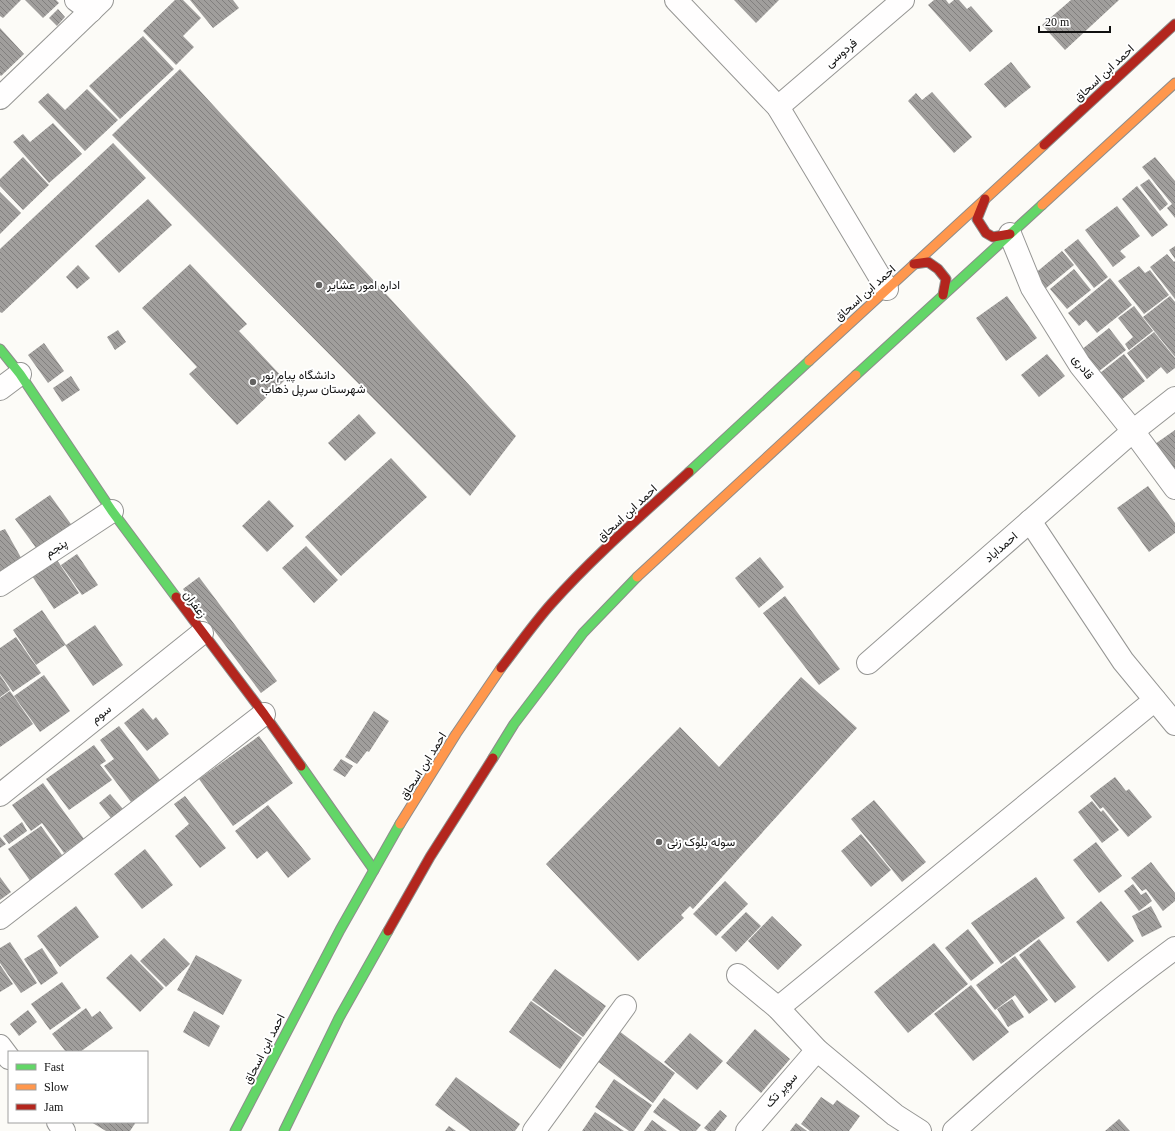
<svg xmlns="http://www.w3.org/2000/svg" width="1175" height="1131" viewBox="0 0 1175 1131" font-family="'Times New Roman',Vazirmatn,serif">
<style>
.building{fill:url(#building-back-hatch)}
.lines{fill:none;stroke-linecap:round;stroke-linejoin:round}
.street-casing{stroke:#969694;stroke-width:24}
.fast-casing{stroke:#8d8c8b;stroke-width:11}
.slow-casing{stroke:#8d8c8b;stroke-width:11}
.jam-casing{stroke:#8d8c8b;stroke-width:11}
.street{stroke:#fffefe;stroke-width:22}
.fast{stroke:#63d668;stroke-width:9}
.slow{stroke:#ff974d;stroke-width:9}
.jam{stroke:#b3261e;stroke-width:9}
.poi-dot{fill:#636261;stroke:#fff;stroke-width:1.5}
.labels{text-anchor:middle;stroke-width:4;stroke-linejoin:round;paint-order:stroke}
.street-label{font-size:12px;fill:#101010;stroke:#fff}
.poi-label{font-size:12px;fill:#101010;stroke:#fff;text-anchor:start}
</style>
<defs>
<pattern id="building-back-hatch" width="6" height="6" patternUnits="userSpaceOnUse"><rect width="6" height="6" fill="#a09e9c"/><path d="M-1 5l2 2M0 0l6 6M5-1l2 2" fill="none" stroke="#817f7e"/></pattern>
</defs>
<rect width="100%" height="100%" fill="#fcfbf7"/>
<g class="building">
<polygon points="0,0 21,0 3,18 0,16"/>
<polygon points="25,0 56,0 59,3 43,18"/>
<polygon points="175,0 183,0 201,18 183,36 194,47 176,65 143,31"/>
<polygon points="190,0 233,0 239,8 213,28"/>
<polygon points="734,0 779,0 756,23"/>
<polygon points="934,0 946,0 949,4 954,0 959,0 967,9 971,6 993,31 970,52 928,5"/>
<polygon points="1071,0 1119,0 1065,50 1042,25"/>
<polygon points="58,9 65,17 57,26 49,18"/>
<polygon points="0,28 24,54 1,76 0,75"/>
<polygon points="143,36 174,69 120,119 89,86"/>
<polygon points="1011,62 1031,87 1005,108 984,84"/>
<polygon points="180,69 516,436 470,496 112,135"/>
<polygon points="87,89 118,120 85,151 38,102 48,93 65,110"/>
<polygon points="932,92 972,137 954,153 908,101 916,93 922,100"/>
<polygon points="53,123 82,154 49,183 13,142 23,134 30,142"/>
<polygon points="113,143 146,178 2,313 0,312 0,249"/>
<polygon points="23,157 49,185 23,210 0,186 0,179"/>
<polygon points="1155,157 1175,181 1175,218 1167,208 1172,204 1142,167"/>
<polygon points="1149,179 1168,204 1160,211 1140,185"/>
<polygon points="1137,186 1168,225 1152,237 1122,199"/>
<polygon points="0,192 21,213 0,234"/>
<polygon points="148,199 172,225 119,273 95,246"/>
<polygon points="1117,206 1140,236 1120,251 1126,257 1113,267 1085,230"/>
<polygon points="1078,239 1108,277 1094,288 1064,250"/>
<polygon points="1175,246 1175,259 1169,250"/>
<polygon points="1062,251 1074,265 1045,289 1033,275"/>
<polygon points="1167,254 1174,262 1175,261 1175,299 1150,267"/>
<polygon points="190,264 247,324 239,331 285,380 237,425 189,374 197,367 142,308"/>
<polygon points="78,265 90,278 77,289 66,277"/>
<polygon points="1139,266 1145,273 1150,270 1169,295 1144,314 1118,281"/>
<polygon points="1074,269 1091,290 1067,309 1050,289"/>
<polygon points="1110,278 1132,305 1097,333 1086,320 1079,326 1068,313"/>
<polygon points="1007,296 1037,338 1006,361 976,318"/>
<polygon points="1170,296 1175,302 1175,357 1143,317"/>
<polygon points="1134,306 1153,331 1129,350 1125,344 1133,337 1118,318"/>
<polygon points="1109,328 1126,350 1098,372 1081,350"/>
<polygon points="118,330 126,342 115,350 107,337"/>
<polygon points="1154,332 1175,358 1175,368 1167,374 1161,367 1147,379 1127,353"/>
<polygon points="44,343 64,371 48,383 28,355"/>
<polygon points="1047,354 1065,376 1039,397 1021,375"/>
<polygon points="1124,354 1145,381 1121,400 1100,373"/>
<polygon points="71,376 80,390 62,402 53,388"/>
<polygon points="359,414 376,433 345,461 328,443"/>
<polygon points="1175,430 1175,473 1155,444"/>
<polygon points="391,458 427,497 341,576 305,537"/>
<polygon points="1148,486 1175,523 1175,533 1149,552 1117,508"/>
<polygon points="50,495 73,527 39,552 15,519"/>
<polygon points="269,500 294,526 267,552 242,526"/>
<polygon points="5,529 24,563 0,575 0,531"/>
<polygon points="306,546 338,580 314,603 282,568"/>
<polygon points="77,554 98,585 82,595 61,565"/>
<polygon points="760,557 784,587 759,608 735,578"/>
<polygon points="57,560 79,593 54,609 32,576"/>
<polygon points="199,577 277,681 261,693 183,589"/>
<polygon points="785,596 840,669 819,685 763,613"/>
<polygon points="42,610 66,645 95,625 123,665 93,686 65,645 36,665 13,630"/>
<polygon points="16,637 41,673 13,692 0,674 0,648"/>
<polygon points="0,675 10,690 0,697"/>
<polygon points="44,675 70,711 40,732 14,696"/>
<polygon points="801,677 857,728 693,909 690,906 681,915 684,918 638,961 546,864 680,727 719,767"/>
<polygon points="10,691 33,724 0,747 0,698"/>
<polygon points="143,708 153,720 156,717 169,734 147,751 124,723"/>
<polygon points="374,711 389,721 369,752 367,751 357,764 345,757"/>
<polygon points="119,726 160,780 131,802 104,766 114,759 100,740"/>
<polygon points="259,736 293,783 233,826 199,779"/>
<polygon points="94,745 106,761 100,765 112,780 69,810 46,779"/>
<polygon points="341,759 353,766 345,777 333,770"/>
<polygon points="1115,777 1126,791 1129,789 1152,817 1128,837 1103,807 1100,809 1090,796"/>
<polygon points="43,783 84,839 64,853 42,823 31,831 12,805"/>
<polygon points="110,794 123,809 111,818 99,803"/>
<polygon points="185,796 226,848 200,868 175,836 189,824 174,804"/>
<polygon points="874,800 926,862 902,882 851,819"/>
<polygon points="1092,801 1101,812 1103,810 1119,830 1102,843 1078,812"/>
<polygon points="268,805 311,859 288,878 267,851 257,859 235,831"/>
<polygon points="22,822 27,831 9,844 3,836"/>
<polygon points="41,826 67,862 33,885 8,849"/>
<polygon points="861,834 891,870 871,887 841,851"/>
<polygon points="0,837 6,844 0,848"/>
<polygon points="1096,842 1122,876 1099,893 1073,860"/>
<polygon points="145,849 173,885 142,909 114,874"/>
<polygon points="1151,862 1175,893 1175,901 1163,911 1146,889 1142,891 1131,878"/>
<polygon points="0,877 11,892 0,900"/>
<polygon points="1036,877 1065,918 1001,964 971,923"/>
<polygon points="725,881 748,904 716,936 693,914"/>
<polygon points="1133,884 1141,895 1146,892 1152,901 1139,911 1124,891"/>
<polygon points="1101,901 1134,941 1108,962 1076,922"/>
<polygon points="76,906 99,937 60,967 37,936"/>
<polygon points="1151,906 1162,927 1142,937 1132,916"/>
<polygon points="746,912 761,926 736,952 721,937"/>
<polygon points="772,916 802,945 778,970 748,941"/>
<polygon points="968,929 994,963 971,981 945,948"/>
<polygon points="164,938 190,964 166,987 140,961"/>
<polygon points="1039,939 1076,987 1055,1003 1019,955"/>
<polygon points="10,942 37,983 21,993 0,963 0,948"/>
<polygon points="934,943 968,984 908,1033 874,992"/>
<polygon points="42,948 58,973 41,985 24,959"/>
<polygon points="131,954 164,988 140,1012 106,978"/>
<polygon points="196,955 242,980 223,1015 177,990"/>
<polygon points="1015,956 1048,1000 1029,1014 1015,995 995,1010 976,985"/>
<polygon points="0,965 13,984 0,992"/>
<polygon points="555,969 606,1006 583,1037 532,1000"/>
<polygon points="62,982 81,1008 50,1030 31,1004"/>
<polygon points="971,985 1009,1032 973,1061 934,1014"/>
<polygon points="1012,999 1024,1017 1008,1027 997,1009"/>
<polygon points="531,1001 582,1038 560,1069 509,1032"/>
<polygon points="86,1008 92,1017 100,1011 113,1028 80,1052 66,1052 52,1034"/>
<polygon points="28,1010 37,1022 19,1036 10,1024"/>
<polygon points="194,1011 220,1026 209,1047 183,1032"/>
<polygon points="755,1029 790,1059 761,1093 726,1063"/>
<polygon points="619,1031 675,1073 653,1103 597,1061"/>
<polygon points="690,1033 723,1061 697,1090 664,1062"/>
<polygon points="456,1077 520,1124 515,1131 470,1131 435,1105"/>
<polygon points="614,1079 652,1105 634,1131 629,1131 595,1107"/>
<polygon points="821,1097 833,1105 837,1100 860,1116 849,1131 810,1131 801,1124"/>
<polygon points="664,1098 701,1125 696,1131 680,1131 653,1112"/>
<polygon points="720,1110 727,1116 715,1131 708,1131 704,1128"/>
<polygon points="595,1112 624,1131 582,1131"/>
<polygon points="1119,1119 1130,1131 1105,1131"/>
<polygon points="652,1120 667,1131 644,1131"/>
<polygon points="91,1122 136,1122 130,1131 106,1131"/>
<polygon points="796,1123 807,1131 790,1131"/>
<polygon points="449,1126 456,1131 445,1131"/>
</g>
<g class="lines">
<defs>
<g id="street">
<polyline points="76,0 91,11"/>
<polyline points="676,0 778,107 887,289"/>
<polyline points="0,98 102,0"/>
<polyline points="778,107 903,0"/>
<polyline points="1010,234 1032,288 1080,365 1133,431 1175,488"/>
<polyline points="0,389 20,374"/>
<polyline points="1030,521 1123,661 1175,724"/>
<polyline points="0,585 112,511"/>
<polyline points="868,663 1133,431 1175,398"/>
<polyline points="0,795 202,633"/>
<polyline points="0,918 264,714"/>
<polyline points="738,975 778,1008 817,1050 895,1115 920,1131"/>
<polyline points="778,1008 1155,700"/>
<polyline points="0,1046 9,1058"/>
<polyline points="58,1122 64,1131"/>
<polyline points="534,1131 625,1006"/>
<polyline points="747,1131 817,1050"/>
<path d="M954,1131c71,-64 143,-126 221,-183"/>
</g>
<g id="fast">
<polyline points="0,349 20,374 112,511 176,597"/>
<polyline points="856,375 1042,205"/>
<polyline points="689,472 809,361"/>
<polyline points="493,758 514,724 583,633 637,577"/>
<polyline points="301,766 374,870"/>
<polyline points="235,1131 340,930 400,824"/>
<polyline points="284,1131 339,1018 388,931"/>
</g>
<g id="slow">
<polyline points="1042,205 1175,83"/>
<polyline points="809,361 1044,145"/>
<polyline points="637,577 856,375"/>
<polyline points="400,824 456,734 501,668"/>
</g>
<g id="jam">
<polyline points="1044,145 1175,24"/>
<polyline points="985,199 977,219 986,233 993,237 1010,234"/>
<polyline points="914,264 928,262 938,269 946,279 943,295"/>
<polyline points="176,597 264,714 301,766"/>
<path d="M501,668c17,-22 33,-45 51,-65 42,-47 91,-89 137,-131"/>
<polyline points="388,931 430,857 493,758"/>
</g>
</defs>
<use href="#street" class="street-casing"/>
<use href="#fast" class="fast-casing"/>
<use href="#slow" class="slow-casing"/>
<use href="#jam" class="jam-casing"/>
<use href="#street" class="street"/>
<use href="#fast" class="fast"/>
<use href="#slow" class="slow"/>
<use href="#jam" class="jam"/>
</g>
<g class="poi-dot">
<circle cx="319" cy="285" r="4"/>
<circle cx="253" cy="382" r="4"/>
<circle cx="659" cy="842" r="4"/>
</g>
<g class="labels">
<g class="street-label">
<text transform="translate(841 53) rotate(-40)" y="4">فردوسی</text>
<text transform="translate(1104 73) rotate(-43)" y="4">احمد ابن اسحاق</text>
<text transform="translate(865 293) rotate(-42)" y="4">احمد ابن اسحاق</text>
<text transform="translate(1083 367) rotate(54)" y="4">قادری</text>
<text transform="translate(627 513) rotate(-43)" y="4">احمد ابن اسحاق</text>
<text transform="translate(1001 547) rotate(-41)" y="4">احمداباد</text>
<text transform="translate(56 548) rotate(-33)" y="4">پنجم</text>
<text transform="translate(195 604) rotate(54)" y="4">زعفران</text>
<text transform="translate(101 714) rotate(-39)" y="4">سوم</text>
<text transform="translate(423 766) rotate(-58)" y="4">احمد ابن اسحاق</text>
<text transform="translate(264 1049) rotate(-63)" y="4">احمد ابن اسحاق</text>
<text transform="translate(781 1090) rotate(-48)" y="4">سوپر تک</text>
</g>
<g class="poi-label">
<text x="327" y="289">اداره امور عشایر</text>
<text x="261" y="379">دانشگاه پیام نور<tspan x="261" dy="14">شهرستان سرپل ذهاب</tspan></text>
<text x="667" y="846">سوله بلوک زنی</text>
</g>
</g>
<rect x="8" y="1051" width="140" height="72" fill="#ffffff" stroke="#9f9f9f"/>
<rect x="16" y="1064" width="20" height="6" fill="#63d668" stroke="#9f9f9f"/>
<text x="44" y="1071" font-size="12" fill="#101010">Fast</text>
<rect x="16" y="1084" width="20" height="6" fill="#ff974d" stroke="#9f9f9f"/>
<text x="44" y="1091" font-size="12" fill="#101010">Slow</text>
<rect x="16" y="1104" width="20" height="6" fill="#b3261e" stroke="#9f9f9f"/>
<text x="44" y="1111" font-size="12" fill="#101010">Jam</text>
<path d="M1039 26v6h71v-6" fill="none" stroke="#101010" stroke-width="2"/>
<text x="1045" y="26" font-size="12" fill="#101010" stroke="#ffffff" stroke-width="3" paint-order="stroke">20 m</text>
</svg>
